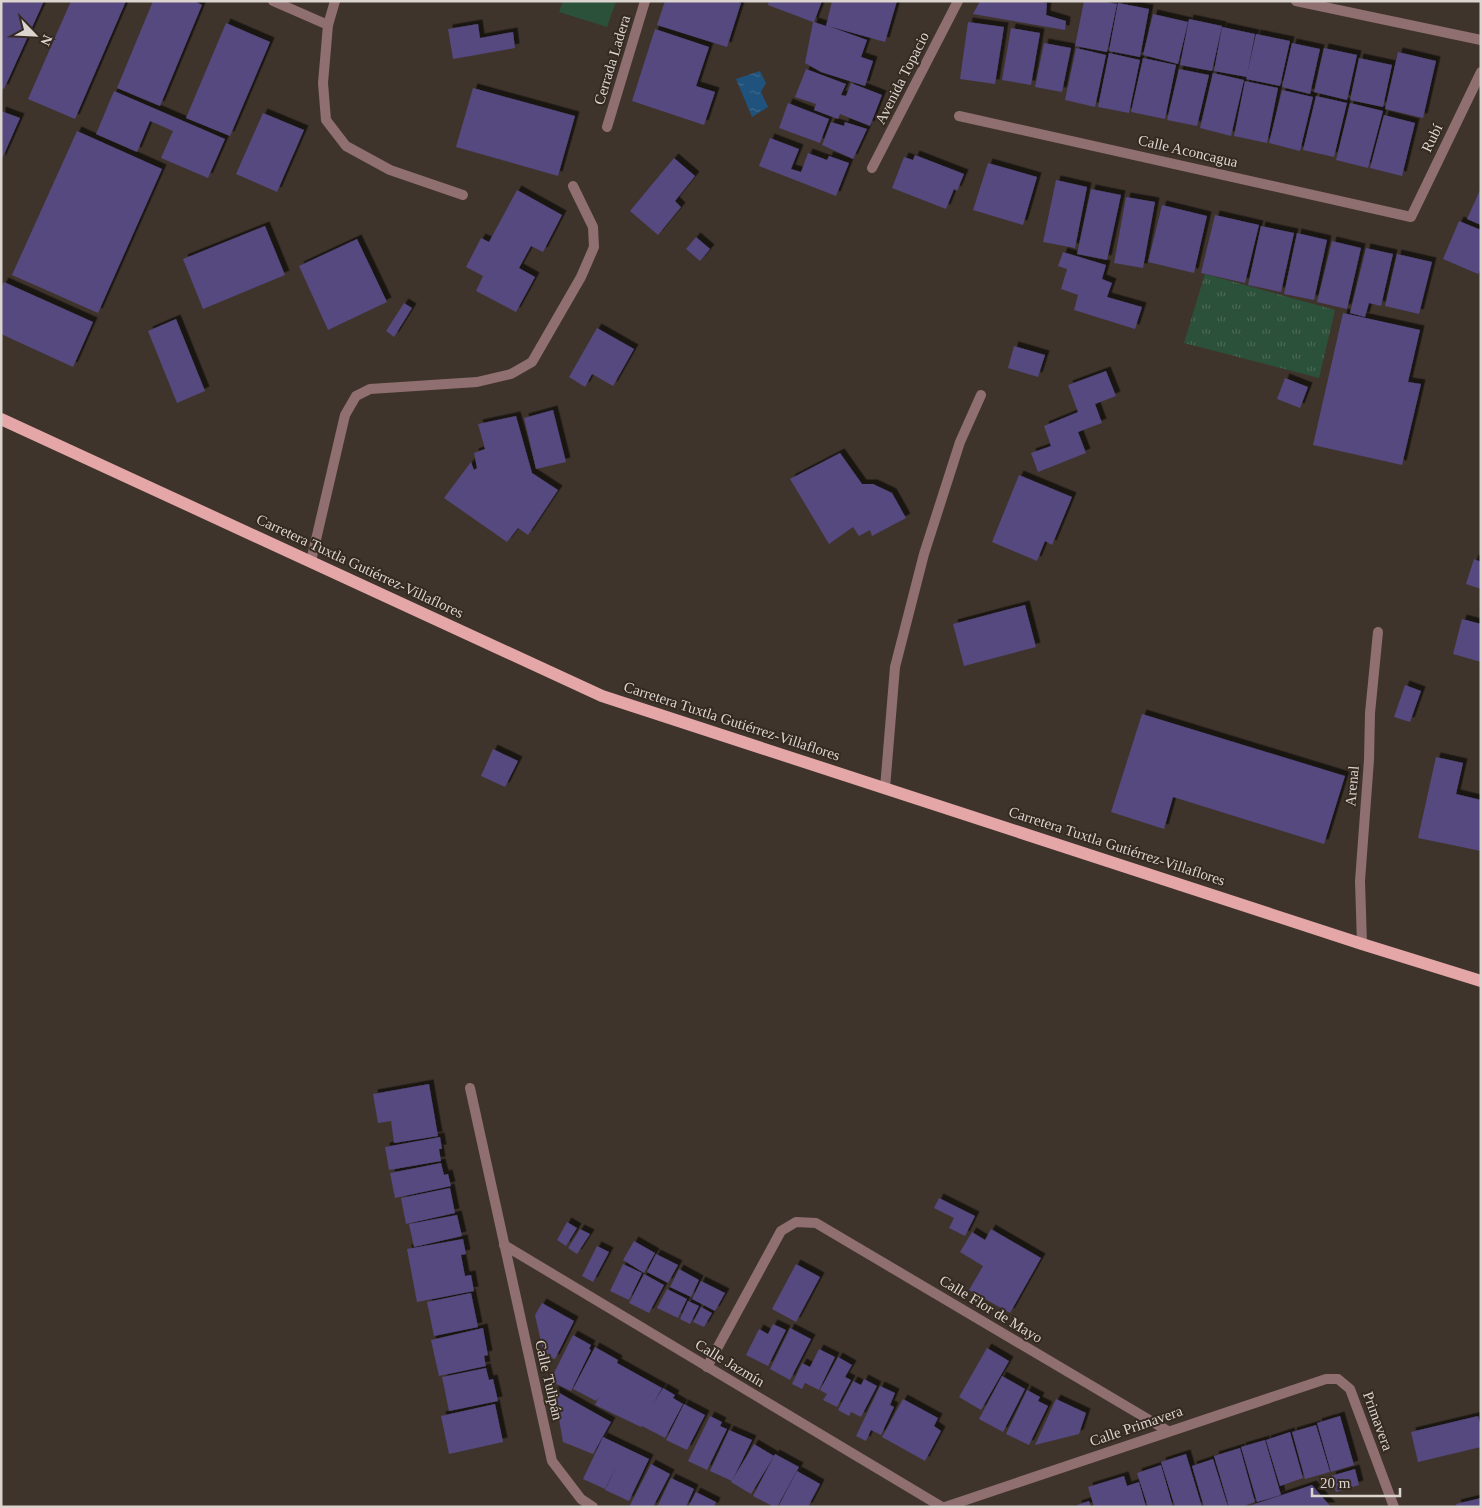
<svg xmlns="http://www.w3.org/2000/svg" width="1482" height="1508" viewBox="0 0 1482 1508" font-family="'Times New Roman',serif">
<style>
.park{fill:url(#park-tufts)}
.pitch{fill:#2b513a}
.water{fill:url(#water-ripples)}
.building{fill:#54487f;filter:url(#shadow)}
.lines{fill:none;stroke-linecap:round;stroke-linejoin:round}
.service{stroke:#8f6f70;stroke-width:10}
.minor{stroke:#8f6f70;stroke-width:10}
.primary{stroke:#e5a6a8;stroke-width:12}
.labels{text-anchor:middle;stroke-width:4;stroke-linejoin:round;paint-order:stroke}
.street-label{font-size:15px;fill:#dcd5cf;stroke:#352a21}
</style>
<defs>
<pattern id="park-tufts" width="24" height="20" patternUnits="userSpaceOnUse" patternTransform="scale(1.25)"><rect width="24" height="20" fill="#2b513a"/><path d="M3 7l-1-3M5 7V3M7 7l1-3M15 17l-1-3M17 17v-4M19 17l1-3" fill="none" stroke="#496955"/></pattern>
<pattern id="water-ripples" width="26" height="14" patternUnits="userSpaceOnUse" patternTransform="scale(1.25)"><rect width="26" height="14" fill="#1f527c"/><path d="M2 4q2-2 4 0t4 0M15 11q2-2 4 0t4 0" fill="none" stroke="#3f6a8e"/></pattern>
<filter id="shadow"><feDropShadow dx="4.5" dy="-4.5" stdDeviation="0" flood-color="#0009"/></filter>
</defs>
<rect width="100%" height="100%" fill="#3f342b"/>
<polygon class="park" points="1205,274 1335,310 1319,378 1184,343"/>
<polygon class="pitch" points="563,1 616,1 607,27 559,12"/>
<polygon class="water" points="760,71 766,83 761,92 768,107 752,117 736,79"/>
<g class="building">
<polygon points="1,1 44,1 4,89 1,88"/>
<polygon points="71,1 126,1 75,119 28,99"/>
<polygon points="153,1 194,1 202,5 160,106 117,88"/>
<polygon points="665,1 735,1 741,3 727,47 657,25"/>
<polygon points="769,1 822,1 814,22 826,26 832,1 897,1 885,42 828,26 867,40 861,57 873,61 865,86 821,72 805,63 813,22 768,5"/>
<polygon points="980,1 1034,1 1047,3 1046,15 1066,21 1065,30 973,14"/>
<polygon points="1084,1 1101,1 1117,4 1107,52 1075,46"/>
<polygon points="1118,3 1149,9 1140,57 1109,51"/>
<polygon points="1153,14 1188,22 1178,64 1143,55"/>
<polygon points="1189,19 1222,26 1212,71 1180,65"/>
<polygon points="968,22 1004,27 995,84 960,79"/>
<polygon points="226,23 270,42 230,136 186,118"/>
<polygon points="478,24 480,38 513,32 515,48 453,59 448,29"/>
<polygon points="1222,27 1255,34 1247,75 1256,34 1290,41 1280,86 1246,79 1247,77 1214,71"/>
<polygon points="1011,28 1040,33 1031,85 1002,80"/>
<polygon points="655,29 709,47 696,86 715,92 704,125 632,101"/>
<polygon points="1044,43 1071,48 1062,92 1035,87"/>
<polygon points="1292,43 1320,49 1310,94 1282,87"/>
<polygon points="1076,48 1106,55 1095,107 1065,100"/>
<polygon points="1324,48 1357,55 1347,100 1314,92"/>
<polygon points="1398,52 1436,61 1423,118 1385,109"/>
<polygon points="1109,53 1140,60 1129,113 1098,107"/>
<polygon points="1143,58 1176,65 1165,119 1131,112"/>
<polygon points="1359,58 1392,65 1383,107 1350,100"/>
<polygon points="806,69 846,84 841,95 846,96 851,83 882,95 870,126 840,114 838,119 814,110 816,104 795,97"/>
<polygon points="1179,69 1209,75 1197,126 1167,120"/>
<polygon points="1213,73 1244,80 1231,136 1200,128"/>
<polygon points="1245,81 1278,88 1267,143 1234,136"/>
<polygon points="473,88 575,116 558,176 456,147"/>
<polygon points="1282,90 1313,97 1300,151 1269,143"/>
<polygon points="114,91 225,139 208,178 161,158 173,131 150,121 137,152 96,134"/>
<polygon points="1316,96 1347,103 1334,157 1303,150"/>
<polygon points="788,103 829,119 820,143 779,128"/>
<polygon points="1350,103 1383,111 1368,168 1336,160"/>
<polygon points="1,111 20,118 1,161"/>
<polygon points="263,113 304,130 277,192 236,174"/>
<polygon points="1384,115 1415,123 1402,176 1370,168"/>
<polygon points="831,122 844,126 845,122 867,129 853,159 822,145"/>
<polygon points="77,131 162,169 98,313 12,275"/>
<polygon points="770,138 799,149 791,169 801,172 808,153 827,160 829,156 849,163 836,196 759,166"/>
<polygon points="915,155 964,174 957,191 954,189 946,209 892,188 904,157 913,160"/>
<polygon points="674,158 695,176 675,201 681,207 658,235 630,211"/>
<polygon points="988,163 1037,177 1023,225 973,210"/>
<polygon points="1056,180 1087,187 1075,248 1043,242"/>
<polygon points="1481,188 1481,225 1467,219"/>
<polygon points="1091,189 1121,195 1107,260 1077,254"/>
<polygon points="517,190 562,215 543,252 531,246 519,268 535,277 516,312 476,291 483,276 466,267 481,238 489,242"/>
<polygon points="1126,197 1155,202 1143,268 1114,263"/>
<polygon points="1162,205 1207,216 1194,273 1148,262"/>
<polygon points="1215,215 1259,225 1245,283 1201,273"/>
<polygon points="1459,221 1481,230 1481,269 1478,274 1443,259"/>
<polygon points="265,226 285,275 203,309 183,259"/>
<polygon points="1261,226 1294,233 1281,292 1248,285"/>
<polygon points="1297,233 1327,240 1314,300 1284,294"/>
<polygon points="696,237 710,249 700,261 686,249"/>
<polygon points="357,239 387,302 328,330 299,266"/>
<polygon points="1332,241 1361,248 1347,309 1317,302"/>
<polygon points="1366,248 1393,254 1381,306 1369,303 1365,317 1350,313"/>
<polygon points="1063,252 1106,265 1102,279 1112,283 1107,297 1142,307 1135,329 1074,310 1078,295 1061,289 1067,269 1058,266"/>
<polygon points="1397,254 1432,262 1419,314 1385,306"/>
<polygon points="4,282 93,322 73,367 1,334 1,288"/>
<polygon points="404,303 412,308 394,337 386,331"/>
<polygon points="1343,313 1420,330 1408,382 1421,384 1402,465 1313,445"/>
<polygon points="176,319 205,391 177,403 148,331"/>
<polygon points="597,328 634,349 613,386 592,374 585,387 569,377"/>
<polygon points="1014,346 1045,355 1038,377 1008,368"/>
<polygon points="1106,371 1116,396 1095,404 1102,423 1078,432 1086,453 1038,472 1031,453 1051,446 1044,426 1078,412 1068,385"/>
<polygon points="1285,378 1308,387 1300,408 1277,399"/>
<polygon points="553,410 566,462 536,469 524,418"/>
<polygon points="516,416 532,473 558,490 528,535 518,528 507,542 444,498 471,462 474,470 477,468 474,453 485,449 478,424"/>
<polygon points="840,453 862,484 873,484 892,493 906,518 872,536 870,530 859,536 853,527 829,544 790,479"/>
<polygon points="1019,475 1072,497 1052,545 1045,541 1037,561 992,542"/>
<polygon points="1474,559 1481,562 1481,589 1466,584"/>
<polygon points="1025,605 1036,647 964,666 953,624"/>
<polygon points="1462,619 1481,624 1481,662 1453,654"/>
<polygon points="1405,685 1421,691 1410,722 1394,717"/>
<polygon points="1142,714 1345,776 1324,844 1173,797 1164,829 1111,812"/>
<polygon points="493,749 518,761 505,787 481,776"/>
<polygon points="1436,757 1463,763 1456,794 1481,800 1481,851 1418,838"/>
<polygon points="429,1084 438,1136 394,1143 391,1121 378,1123 373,1094"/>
<polygon points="440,1137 442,1149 439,1149 441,1161 389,1170 385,1147"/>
<polygon points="441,1163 444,1175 448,1174 451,1186 395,1198 390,1173"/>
<polygon points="450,1188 455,1213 406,1224 401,1198"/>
<polygon points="939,1198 975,1216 965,1236 949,1228 954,1218 934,1208"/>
<polygon points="457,1215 462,1236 414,1247 409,1224"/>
<polygon points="567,1222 577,1228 566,1246 557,1240"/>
<polygon points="580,1229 590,1234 577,1254 568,1248"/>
<polygon points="991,1229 1041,1258 1010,1313 969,1290 983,1266 960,1252 972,1232 985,1240"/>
<polygon points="463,1239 466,1254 461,1255 465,1276 471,1275 474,1291 417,1302 407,1249"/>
<polygon points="634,1241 655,1253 644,1273 623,1260"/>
<polygon points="597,1246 609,1252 593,1282 582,1276"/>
<polygon points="656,1254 678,1265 668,1283 647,1272"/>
<polygon points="623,1264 642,1273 629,1300 610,1291"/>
<polygon points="796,1264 820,1277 796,1322 772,1309"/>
<polygon points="679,1269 699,1280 691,1297 670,1287"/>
<polygon points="644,1274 664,1285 649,1313 629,1303"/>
<polygon points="701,1281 725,1293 715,1311 692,1299"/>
<polygon points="667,1289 687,1299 678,1318 657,1308"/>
<polygon points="471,1293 478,1327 434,1336 427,1302"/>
<polygon points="688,1301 699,1306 690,1324 680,1319"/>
<polygon points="542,1303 574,1321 555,1359 544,1355 535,1315"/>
<polygon points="701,1307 712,1313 704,1327 693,1322"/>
<polygon points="773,1324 786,1330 768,1366 746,1355 759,1329 768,1334"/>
<polygon points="483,1328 488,1355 484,1356 486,1366 439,1376 431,1340"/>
<polygon points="790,1328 811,1339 790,1380 770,1369"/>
<polygon points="573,1335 591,1345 589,1349 591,1350 571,1391 550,1381"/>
<polygon points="595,1347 618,1360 617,1363 662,1388 653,1404 663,1388 675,1395 673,1398 683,1404 665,1438 642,1426 641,1427 595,1405 599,1397 596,1401 573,1389"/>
<polygon points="987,1348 1009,1361 981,1410 959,1397"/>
<polygon points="819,1349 835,1357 819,1390 805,1383 802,1389 792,1384 802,1363 810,1367"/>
<polygon points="838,1357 852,1365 845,1377 851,1380 837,1407 823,1400 827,1394 820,1390"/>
<polygon points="486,1368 489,1380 493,1379 498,1401 449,1411 442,1377"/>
<polygon points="1002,1376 1025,1389 1003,1432 979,1419"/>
<polygon points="864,1379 877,1386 861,1417 851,1412 849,1416 838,1410 853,1381 861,1385"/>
<polygon points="880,1386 895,1393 890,1405 894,1407 881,1435 871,1430 866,1441 856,1436"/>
<polygon points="554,1390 611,1422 593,1454 563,1442"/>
<polygon points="1027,1390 1040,1397 1038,1401 1048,1406 1029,1445 1006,1434"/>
<polygon points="903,1399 938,1418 934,1426 941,1431 925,1461 882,1437"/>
<polygon points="1056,1399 1086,1413 1079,1434 1035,1445"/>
<polygon points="495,1404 503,1442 449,1454 441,1416"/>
<polygon points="684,1404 705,1415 687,1450 666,1440"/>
<polygon points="710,1416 722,1422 720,1426 727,1429 707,1470 688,1461"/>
<polygon points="1340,1416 1354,1465 1331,1472 1317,1423"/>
<polygon points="1478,1416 1481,1427 1481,1447 1418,1462 1411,1432"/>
<polygon points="1316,1425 1330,1472 1305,1479 1292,1432"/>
<polygon points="729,1430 752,1440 732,1481 710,1471"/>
<polygon points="1290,1432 1303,1478 1280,1486 1266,1440"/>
<polygon points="603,1437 649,1459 629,1501 605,1490 617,1465 605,1489 583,1479"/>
<polygon points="1265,1440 1281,1495 1257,1502 1241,1447"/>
<polygon points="754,1444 774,1456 751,1494 731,1482"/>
<polygon points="1240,1448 1255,1502 1241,1507 1229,1507 1214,1456"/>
<polygon points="775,1454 799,1467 777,1507 774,1507 753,1496"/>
<polygon points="1186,1454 1202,1507 1175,1507 1161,1462"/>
<polygon points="1213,1459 1228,1507 1204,1507 1192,1466"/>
<polygon points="651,1464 670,1474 653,1507 629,1507"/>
<polygon points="1161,1465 1173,1507 1148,1507 1137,1473"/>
<polygon points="1355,1469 1359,1485 1336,1492 1331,1476"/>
<polygon points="797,1471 820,1484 808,1507 778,1507"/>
<polygon points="1124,1476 1127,1486 1139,1482 1146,1507 1094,1507 1088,1487"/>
<polygon points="671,1478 694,1489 686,1507 657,1507"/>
<polygon points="1312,1485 1331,1507 1250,1507 1249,1506"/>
<polygon points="696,1492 716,1502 714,1507 688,1507"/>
<polygon points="1481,1498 1481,1507 1457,1507 1456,1504"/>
<polygon points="1089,1501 1091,1507 1077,1507 1077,1505"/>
</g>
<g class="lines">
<g class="service">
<polyline points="328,25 323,83 326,120 346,146 390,170 463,195"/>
<polyline points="311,561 345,415 356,396 370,389 477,382 511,374 532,362 581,277 594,247 593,227 573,186"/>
<polyline points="885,788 895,667 924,554 960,442 981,395"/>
<polyline points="1362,944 1360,881 1369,760 1370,713 1378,632"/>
</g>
<g class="minor">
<polyline points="273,1 328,25 335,1"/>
<polyline points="1296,1 1481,40"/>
<polyline points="959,116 1411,217 1481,72"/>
<polyline points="607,127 645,1"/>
<polyline points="872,168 958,1"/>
<polyline points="470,1088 552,1461 581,1499 593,1507"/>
<polyline points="504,1245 942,1507"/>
<polyline points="707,1367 781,1231 796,1222 816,1223 1168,1431"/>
<polyline points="945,1507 1326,1379 1338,1379 1350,1389 1394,1507"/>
</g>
<polyline class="primary" points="1,419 602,696 1362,944 1481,981"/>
</g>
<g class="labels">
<g class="street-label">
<text transform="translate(612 60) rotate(-73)" y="5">Cerrada Ladera</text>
<text transform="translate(902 78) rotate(-63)" y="5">Avenida Topacio</text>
<text transform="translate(1432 138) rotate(-64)" y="5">Rubí</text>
<text transform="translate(1188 151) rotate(13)" y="5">Calle Aconcagua</text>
<text transform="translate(360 566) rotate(25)" y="5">Carretera Tuxtla Gutiérrez-Villaflores</text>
<text transform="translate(732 721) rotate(18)" y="5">Carretera Tuxtla Gutiérrez-Villaflores</text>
<text transform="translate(1352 786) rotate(-85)" y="5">Arenal</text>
<text transform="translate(1117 846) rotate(18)" y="5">Carretera Tuxtla Gutiérrez-Villaflores</text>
<text transform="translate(991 1309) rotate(31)" y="5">Calle Flor de Mayo</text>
<text transform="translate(730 1363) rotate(31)" y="5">Calle Jazmín</text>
<text transform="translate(549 1380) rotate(77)" y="5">Calle Tulipán</text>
<text transform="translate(1378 1421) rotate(70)" y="5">Primavera</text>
<text transform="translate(1136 1426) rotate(-19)" y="5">Calle Primavera</text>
</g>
</g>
<rect width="1482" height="1508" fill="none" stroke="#dcd5cf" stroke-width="5"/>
<g transform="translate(35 35) rotate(114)" stroke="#352a21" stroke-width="4" paint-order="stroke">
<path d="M0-4L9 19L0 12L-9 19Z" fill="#dcd5cf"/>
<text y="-8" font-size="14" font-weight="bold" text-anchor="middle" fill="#dcd5cf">N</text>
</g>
<path d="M1312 1488v8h88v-8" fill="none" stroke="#dcd5cf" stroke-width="2.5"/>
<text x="1320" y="1488" font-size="15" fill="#dcd5cf" stroke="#352a21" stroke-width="4" paint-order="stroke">20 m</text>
</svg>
